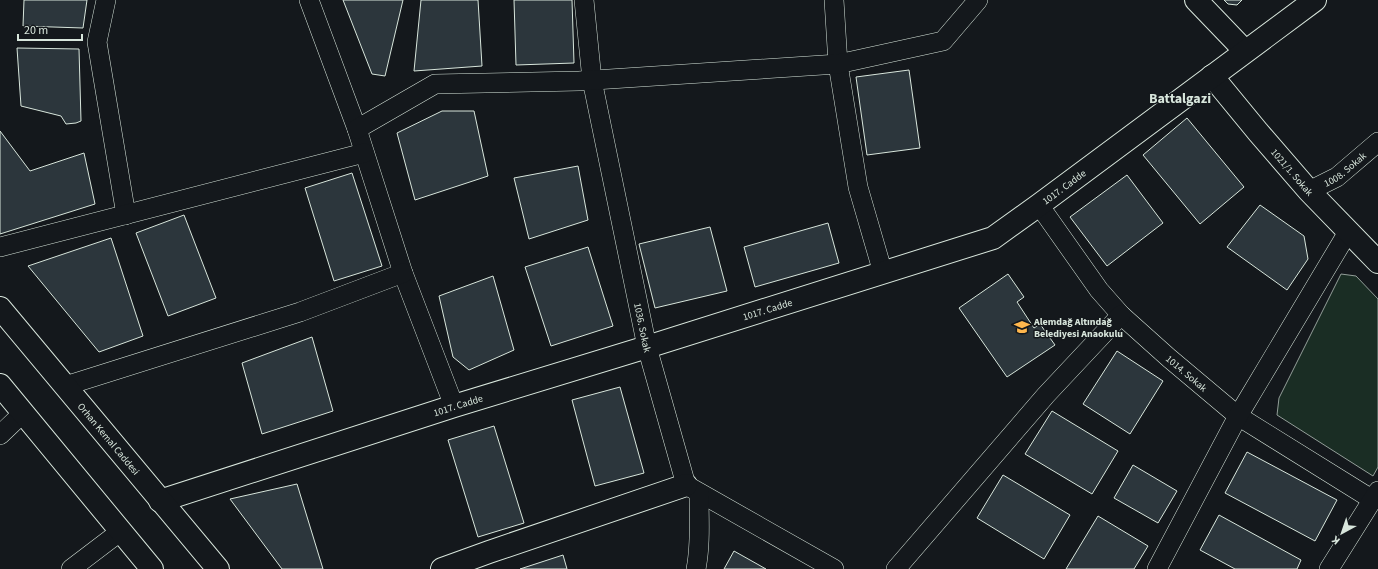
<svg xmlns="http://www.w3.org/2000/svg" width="1378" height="569" viewBox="0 0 1378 569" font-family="'Source Sans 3',sans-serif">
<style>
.green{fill:#1a2d24;stroke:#939e99}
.building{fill:#2c363c;stroke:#d8e6dc}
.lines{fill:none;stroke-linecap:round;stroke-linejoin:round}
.minor-casing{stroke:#d8e6dc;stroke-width:20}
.tertiary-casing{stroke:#d8e6dc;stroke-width:24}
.secondary-casing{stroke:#d8e6dc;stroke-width:24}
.minor{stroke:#14181c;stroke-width:19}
.tertiary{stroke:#14181c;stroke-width:22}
.secondary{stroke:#14181c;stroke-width:22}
.labels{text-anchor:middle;stroke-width:3;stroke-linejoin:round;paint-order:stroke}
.street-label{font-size:10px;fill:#d8e6dc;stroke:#14181c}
.poi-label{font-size:10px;font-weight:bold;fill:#d8e6dc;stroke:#14181c;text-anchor:start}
.district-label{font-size:14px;font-weight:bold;fill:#d8e6dc;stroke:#14181c}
</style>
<rect width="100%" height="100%" fill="#14181c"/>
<polygon class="green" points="1341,274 1356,276 1378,299 1378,467 1373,476 1277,415 1279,398"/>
<g class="building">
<polygon points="24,0 87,0 83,28 23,26"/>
<polygon points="343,0 403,0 385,76 372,74"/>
<polygon points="421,0 478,0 482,66 414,71"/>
<polygon points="514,0 572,0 574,63 516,65"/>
<polygon points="1224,0 1242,0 1237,5 1228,4"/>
<polygon points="17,48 79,49 81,121 76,123 66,124 61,116 21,106"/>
<polygon points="909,70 920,148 867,155 856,77"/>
<polygon points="442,111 474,111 488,176 415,200 397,133"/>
<polygon points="1187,118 1244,187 1200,224 1143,155"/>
<polygon points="0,131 30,171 84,153 95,204 0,234"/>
<polygon points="578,166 588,220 529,239 514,178"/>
<polygon points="352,173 382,266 334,281 305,188"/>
<polygon points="1127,175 1163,223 1107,266 1070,217"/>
<polygon points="1260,205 1304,236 1308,259 1287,290 1227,247"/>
<polygon points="184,215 216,298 168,316 136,233"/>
<polygon points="828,223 839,263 755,287 744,247"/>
<polygon points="710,227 727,291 655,308 639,244"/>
<polygon points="111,238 143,336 99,352 28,266"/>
<polygon points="588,247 613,326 551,346 525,267"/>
<polygon points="1008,274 1024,297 1017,302 1034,328 1040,324 1055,345 1007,377 959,308"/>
<polygon points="493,276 514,350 469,370 453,357 439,296"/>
<polygon points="312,337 333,411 262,434 242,363"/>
<polygon points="1117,351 1163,381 1130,434 1083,404"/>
<polygon points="620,387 644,473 595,486 572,400"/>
<polygon points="1052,411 1118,451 1092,494 1025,454"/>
<polygon points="494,426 524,523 478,537 448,440"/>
<polygon points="1247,452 1337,500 1315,541 1225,493"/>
<polygon points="1133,465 1177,491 1158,523 1114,498"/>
<polygon points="1003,475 1070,515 1044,559 977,518"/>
<polygon points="297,484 323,569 282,569 230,499"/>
<polygon points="1219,515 1301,560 1297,569 1235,569 1200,550"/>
<polygon points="1098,516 1148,546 1134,569 1066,569"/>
<polygon points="734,551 766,569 724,569"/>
<polygon points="563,555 567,569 520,569"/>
</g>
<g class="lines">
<defs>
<g id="minor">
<polyline points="106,0 97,42 126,215"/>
<polyline points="309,0 357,129 403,273 454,406"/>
<path id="s1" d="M584,0l8,80 55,267 39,138 148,84"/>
<polyline points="834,0 838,64 858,187 883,273"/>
<polyline points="357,129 435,84 579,81 838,64 943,41 978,0"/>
<path id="s2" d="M1309,191l28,-14 41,-35"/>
<path id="s3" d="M1039,205l60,85 22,25 48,43 69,58 135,84"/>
<polyline points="0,247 364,153"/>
<polyline points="65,386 300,312 403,273"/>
<polyline points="0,435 23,413"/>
<polyline points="71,569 121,531"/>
<path d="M696,569c5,-25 3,-51 3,-76"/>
<polyline points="896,569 1046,395 1121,315"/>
<polyline points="1157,569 1238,416 1348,232"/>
<polyline points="1329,569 1378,491"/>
</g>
<g id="tertiary">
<polyline points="1196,0 1245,51"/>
<path id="s4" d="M1212,76l46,56 51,59 69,71"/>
<path id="s5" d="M160,501l294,-95 193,-59 346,-109 46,-33 276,-205"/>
<polyline points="442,569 489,552 686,485"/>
</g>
<g id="secondary">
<path id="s6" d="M0,308l218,261"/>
<polyline points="0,385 152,569"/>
</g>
</defs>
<use href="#minor" class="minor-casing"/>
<use href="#tertiary" class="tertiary-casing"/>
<use href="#secondary" class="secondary-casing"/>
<use href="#minor" class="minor"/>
<use href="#tertiary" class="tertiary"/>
<use href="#secondary" class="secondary"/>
</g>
<defs>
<symbol id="school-bare" viewBox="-9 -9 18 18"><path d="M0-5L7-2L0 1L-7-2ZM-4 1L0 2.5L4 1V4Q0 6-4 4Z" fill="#ffb74d" stroke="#14181c" stroke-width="2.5" paint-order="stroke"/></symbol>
</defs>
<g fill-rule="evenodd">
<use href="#school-bare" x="1011" y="316" width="22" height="22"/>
</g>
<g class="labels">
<g class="street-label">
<text dy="4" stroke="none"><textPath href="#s2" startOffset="42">1008. Sokak</textPath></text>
<text dy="4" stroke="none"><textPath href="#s4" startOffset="125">1021/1. Sokak</textPath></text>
<text dy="4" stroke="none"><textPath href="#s5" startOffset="961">1017. Cadde</textPath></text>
<text dy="4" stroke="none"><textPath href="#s5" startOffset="637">1017. Cadde</textPath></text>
<text dy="4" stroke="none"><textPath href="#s1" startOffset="333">1036. Sokak</textPath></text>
<text dy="4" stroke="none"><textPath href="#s3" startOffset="225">1014. Sokak</textPath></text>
<text dy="4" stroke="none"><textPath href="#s5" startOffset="313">1017. Cadde</textPath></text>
<text dy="4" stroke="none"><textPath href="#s6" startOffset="170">Orhan Kemal Caddesi</textPath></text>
</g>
<g class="poi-label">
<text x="1034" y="325">Alemdağ Altındağ<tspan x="1034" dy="12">Belediyesi Anaokulu</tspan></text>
</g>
<g class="district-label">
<text x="1180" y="103">Battalgazi</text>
</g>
</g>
<g transform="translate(1342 533) rotate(220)" stroke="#14181c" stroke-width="3" paint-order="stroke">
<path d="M0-3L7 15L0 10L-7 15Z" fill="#d8e6dc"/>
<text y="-6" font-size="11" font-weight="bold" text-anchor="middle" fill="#d8e6dc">K</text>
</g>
<path d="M18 34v6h64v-6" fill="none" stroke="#d8e6dc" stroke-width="2"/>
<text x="24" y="34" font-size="12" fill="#d8e6dc" stroke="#14181c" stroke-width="3" paint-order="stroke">20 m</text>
</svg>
